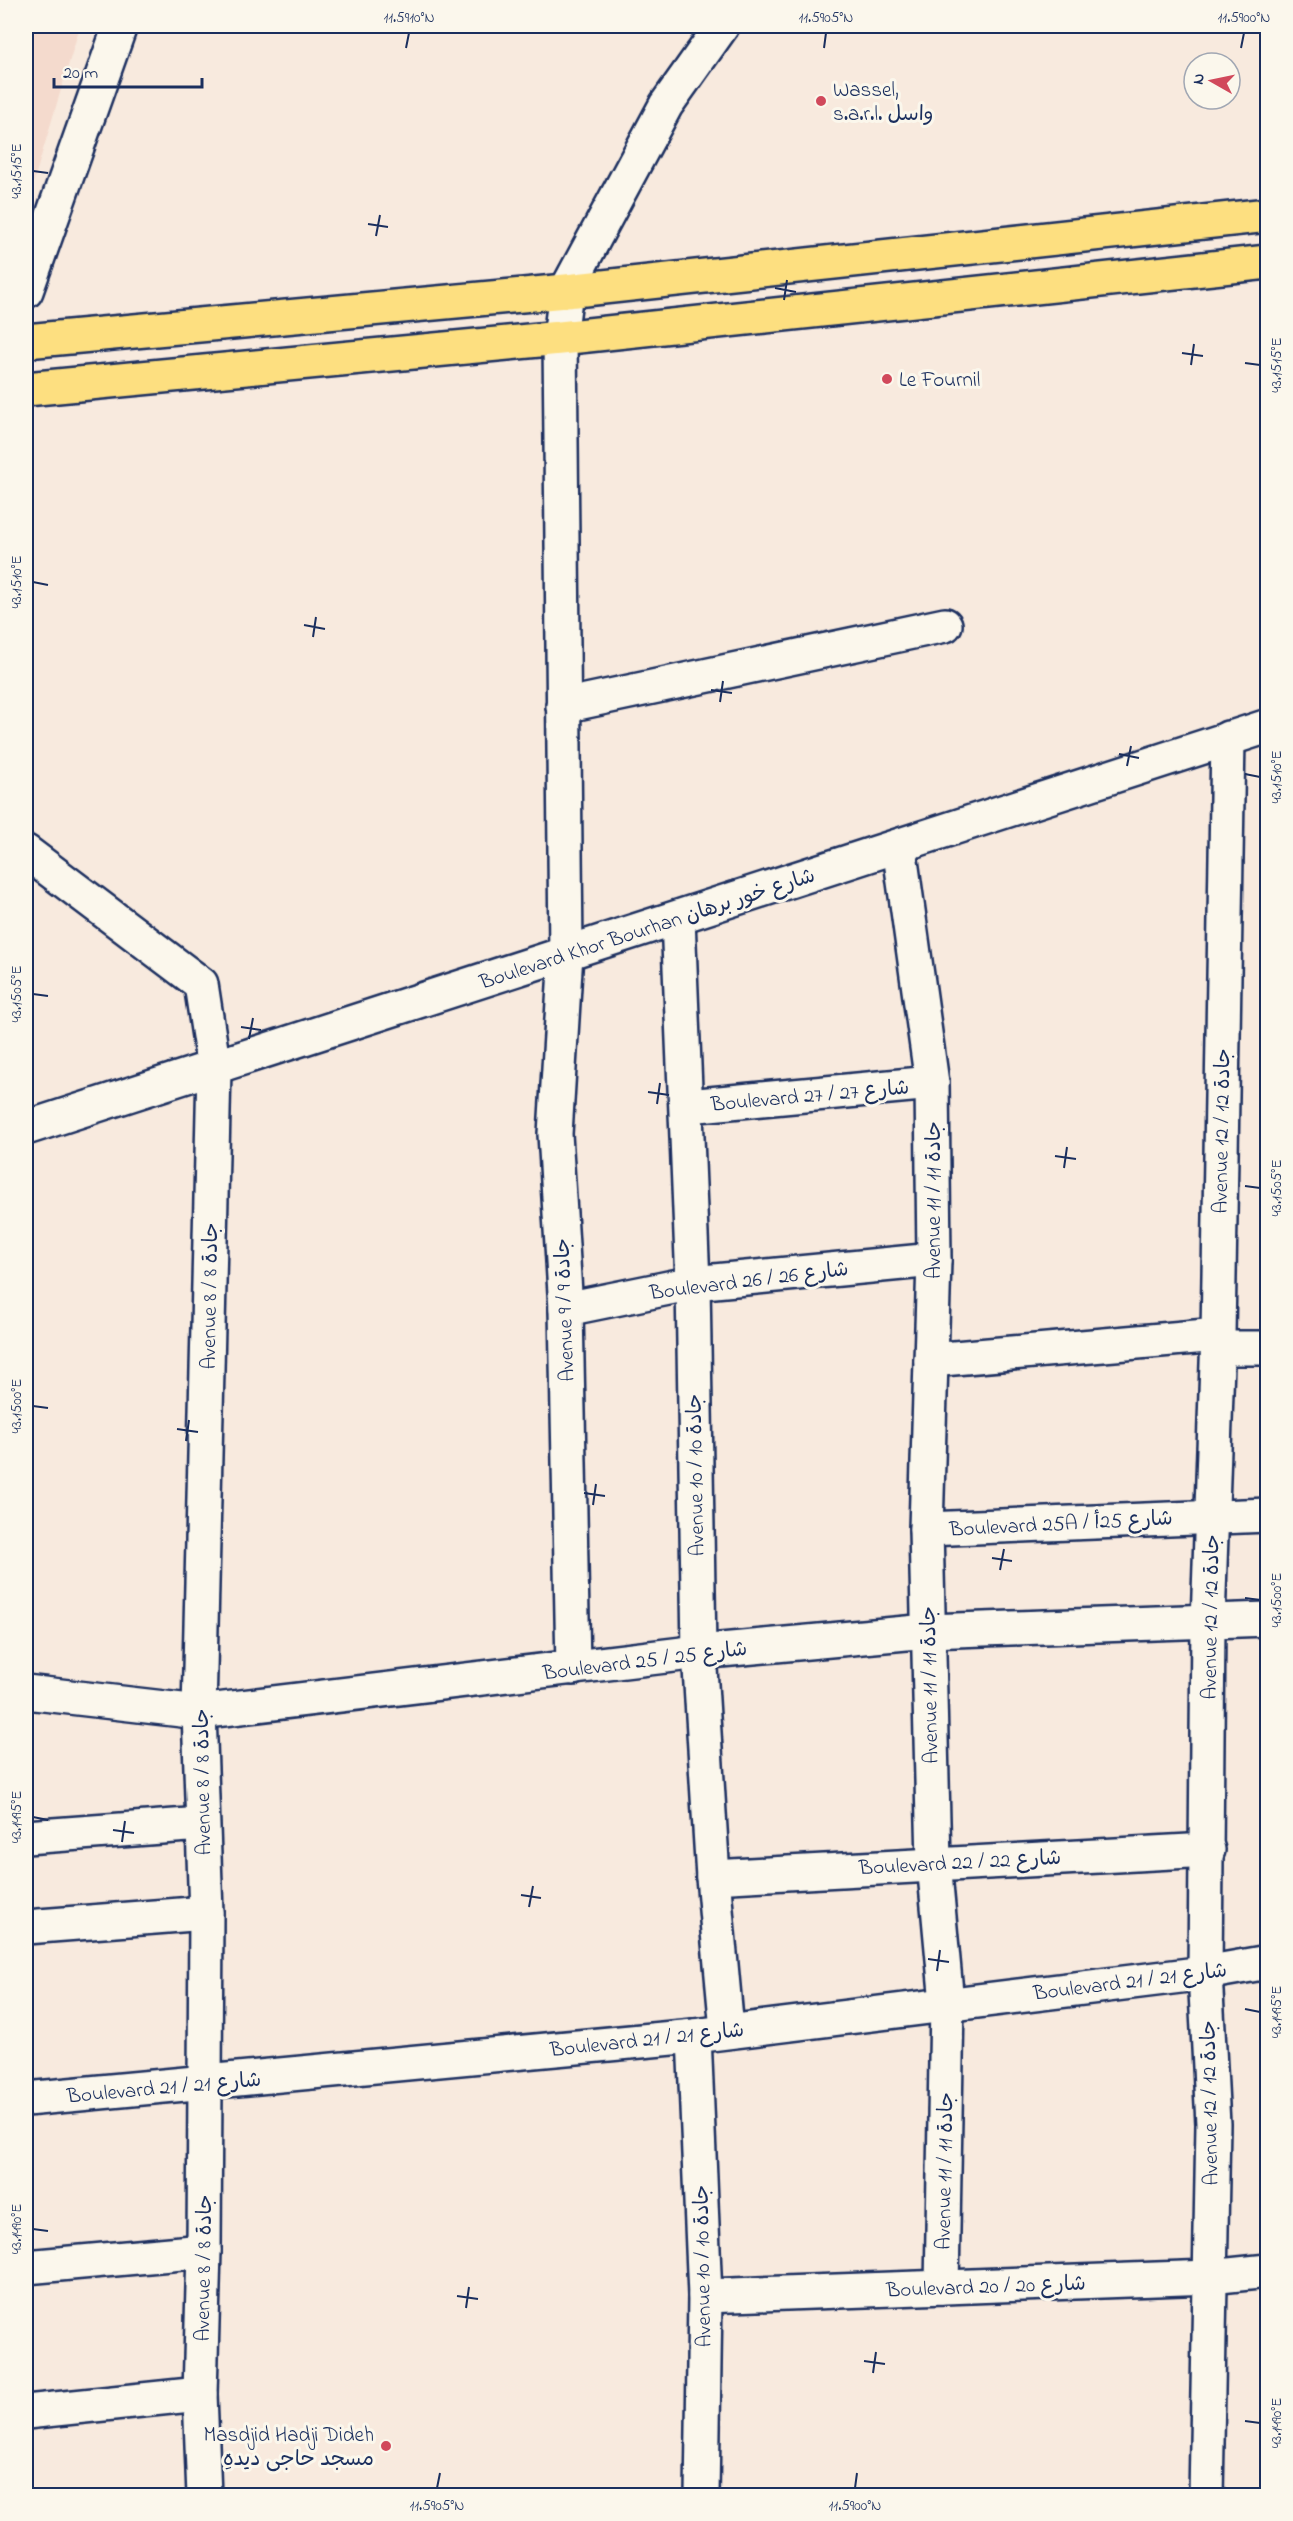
<svg xmlns="http://www.w3.org/2000/svg" width="1293" height="2521" viewBox="0 0 1293 2521" font-family="'Indie Flower','Playpen Sans Arabic',sans-serif">
<style>
.built{fill:#f4dacd}
.lines{fill:none;stroke-linecap:round;stroke-linejoin:round}
.minor-casing{stroke:#1b2f5e;stroke-width:38}
.major-casing{stroke:#1b2f5e;stroke-width:38}
.minor{stroke:#fbf7ec;stroke-width:33}
.major{stroke:#fddf80;stroke-width:33}
.ticks{fill:none;stroke:#1b2f5e;stroke-width:2}
.poi-dot{fill:#d1495b;stroke:#fbf7ec;stroke-width:2}
.labels{text-anchor:middle;stroke-width:6;stroke-linejoin:round;paint-order:stroke}
.poi-label{font-size:21px;fill:#1b2f5e;stroke:#fbf7ec;text-anchor:start}
.street-label{font-size:21px;fill:#1b2f5e;stroke:#fbf7ec}
.neatline{fill:none;stroke:#1b2f5e;stroke-width:2}
.ticks-label{font-size:15px;text-anchor:middle;fill:#1b2f5e}
</style>
<rect width="100%" height="100%" fill="#f8eade"/>
<filter id="ink" filterUnits="userSpaceOnUse"><feTurbulence type="fractalNoise" baseFrequency=".0167" numOctaves="2"/><feDisplacementMap in="SourceGraphic" scale="12" xChannelSelector="R" yChannelSelector="G"/><feConvolveMatrix kernelMatrix="1 2 1 2 8 2 1 2 1" color-interpolation-filters="sRGB"/></filter>
<g filter="url(#ink)">
<polygon class="built" points="26,26 80,26 26,207"/>
<g class="lines">
<defs>
<g id="minor">
<polyline points="26,291 120,26"/>
<polyline points="563,706 945,625"/>
<polyline points="899,846 932,1083 934,1260 926,1529 934,1863 947,2003 942,2287"/>
<polyline points="26,852 201,984 214,1069 199,1712 206,1913 204,2251 200,2394 204,2496"/>
<polyline points="678,919 693,1283 699,1652 713,1877 727,2030"/>
<polyline points="688,1106 932,1083"/>
<polyline points="26,1128 1268,726"/>
<polyline points="566,1309 693,1283 934,1260"/>
<polyline points="1217,1348 1268,1348"/>
<polyline points="931,1360 1218,1335"/>
<polyline points="926,1529 1268,1515"/>
<polyline points="573,1668 566,1309 555,1134 566,953 560,338 566,291 666,105 722,26"/>
<polyline points="26,1692 199,1712 699,1652 928,1631 1268,1619"/>
<polyline points="26,1837 202,1824"/>
<polyline points="713,1877 1208,1850"/>
<polyline points="26,1927 206,1913"/>
<polyline points="694,2036 705,2296 702,2496"/>
<polyline points="26,2099 694,2036 1205,1973 1268,1962"/>
<polyline points="26,2267 204,2251"/>
<polyline points="705,2296 1210,2277 1268,2271"/>
<polyline points="26,2412 200,2394"/>
<polyline points="1206,2496 1213,2124 1205,1973 1208,1622 1218,1335 1228,738"/>
</g>
<g id="major">
<polyline points="26,341 566,291 1268,215"/>
<polyline points="26,389 560,338 1268,262"/>
</g>
</defs>
<use href="#minor" class="minor-casing"/>
<use href="#major" class="major-casing"/>
<use href="#minor" class="minor"/>
<use href="#major" class="major"/>
</g>
</g>
<path class="ticks" d="M406,48l3,-15M824,48l2,-15M1241,48l3,-15M33,171l15,2M368,224l20,3M376,236l4,-21M775,288l21,4M784,300l3,-20M1182,353l21,3M1245,363l15,2M1191,365l3,-21M33,582l15,3M304,625l21,4M313,637l3,-20M711,690l21,3M720,702l3,-21M1119,754l20,4M1127,766l4,-20M1245,774l15,3M33,994l15,2M241,1027l20,3M249,1039l4,-21M648,1092l21,3M657,1104l3,-21M1055,1156l21,3M1064,1168l3,-21M1245,1186l15,2M33,1406l15,2M177,1429l21,3M186,1441l3,-21M584,1493l21,3M593,1505l3,-21M992,1558l20,3M1000,1570l4,-21M1245,1598l15,2M33,1817l15,3M113,1830l21,3M122,1842l3,-21M521,1895l20,3M529,1907l4,-21M928,1959l21,3M937,1971l3,-21M1245,2009l15,3M33,2229l15,2M457,2296l21,3M466,2308l3,-21M864,2361l21,3M873,2373l3,-21M1245,2421l15,2M437,2488l3,-15M855,2488l2,-15"/>
<g class="poi-dot">
<circle cx="821" cy="101" r="6"/>
<circle cx="887" cy="379" r="6"/>
<circle cx="386" cy="2446" r="6"/>
</g>
<g class="labels">
<g class="poi-label">
<text x="833" y="96">Wassel,<tspan x="833" dy="24">s.a.r.l. واسل</tspan></text>
<text x="899" y="386">Le Fournil</text>
<text x="374" y="2441" text-anchor="end">Masdjid Hadji Dideh<tspan x="374" dy="24">مسجد حاجی دیدهِ</tspan></text>
</g>
<g class="street-label">
<text transform="translate(647 928) rotate(-18)" y="7">Boulevard Khor Bourhan شارع خور برهان</text>
<text transform="translate(810 1095) rotate(-5)" y="7">Boulevard 27 / شارع 27</text>
<text transform="translate(1221 1131) rotate(-89)" y="7">Avenue 12 / جادة 12</text>
<text transform="translate(933 1200) rotate(-90)" y="7">Avenue 11 / جادة 11</text>
<text transform="translate(749 1280) rotate(-7)" y="7">Boulevard 26 / شارع 26</text>
<text transform="translate(209 1296) rotate(-89)" y="7">Avenue 8 / جادة 8</text>
<text transform="translate(564 1310) rotate(-92)" y="7">Avenue 9 / جادة 9</text>
<text transform="translate(695 1475) rotate(-91)" y="7">Avenue 10 / جادة 10</text>
<text transform="translate(1061 1523) rotate(-3)" y="7">Boulevard 25A / شارع 25أ</text>
<text transform="translate(1210 1617) rotate(-89)" y="7">Avenue 12 / جادة 12</text>
<text transform="translate(645 1660) rotate(-7)" y="7">Boulevard 25 / شارع 25</text>
<text transform="translate(929 1685) rotate(-91)" y="7">Avenue 11 / جادة 11</text>
<text transform="translate(202 1782) rotate(-91)" y="7">Avenue 8 / جادة 8</text>
<text transform="translate(960 1862) rotate(-3)" y="7">Boulevard 22 / شارع 22</text>
<text transform="translate(1130 1981) rotate(-7)" y="7">Boulevard 21 / شارع 21</text>
<text transform="translate(647 2039) rotate(-6)" y="7">Boulevard 21 / شارع 21</text>
<text transform="translate(164 2087) rotate(-5)" y="7">Boulevard 21 / شارع 21</text>
<text transform="translate(1209 2103) rotate(-91)" y="7">Avenue 12 / جادة 12</text>
<text transform="translate(944 2171) rotate(-89)" y="7">Avenue 11 / جادة 11</text>
<text transform="translate(702 2266) rotate(-91)" y="7">Avenue 10 / جادة 10</text>
<text transform="translate(203 2268) rotate(-89)" y="7">Avenue 8 / جادة 8</text>
<text transform="translate(986 2286) rotate(-2)" y="7">Boulevard 20 / شارع 20</text>
</g>
</g>
<rect width="1293" height="2521" fill="none" stroke="#fbf7ec" stroke-width="66"/>
<g transform="translate(1212 81) rotate(279)"><circle r="28" fill="#fbf7ec" stroke="#a1a7b3" stroke-width="1.5"/>
<path d="M0-4.5L10 22L0 15L-10 22Z" fill="#d1495b"/>
<text y="-9" font-size="16" font-weight="bold" text-anchor="middle" fill="#1b2f5e">N</text>
</g>
<path d="M54 78v9h148v-9" fill="none" stroke="#1b2f5e" stroke-width="3"/>
<text x="63" y="78" font-size="18" fill="#1b2f5e" stroke="#fbf7ec" stroke-width="4.5" paint-order="stroke">20 m</text>
<rect x="33" y="33" width="1227" height="2455" class="neatline"/>
<g class="ticks-label">
<text x="409" y="22">11.5910°N</text>
<text x="826" y="22">11.5905°N</text>
<text x="1244" y="22">11.5900°N</text>
<text transform="translate(16 171) rotate(-90)" y="5">43.1515°E</text>
<text transform="translate(1276 365) rotate(-90)" y="5">43.1515°E</text>
<text transform="translate(16 582) rotate(-90)" y="5">43.1510°E</text>
<text transform="translate(1276 777) rotate(-90)" y="5">43.1510°E</text>
<text transform="translate(16 994) rotate(-90)" y="5">43.1505°E</text>
<text transform="translate(1276 1188) rotate(-90)" y="5">43.1505°E</text>
<text transform="translate(16 1406) rotate(-90)" y="5">43.1500°E</text>
<text transform="translate(1276 1600) rotate(-90)" y="5">43.1500°E</text>
<text transform="translate(16 1817) rotate(-90)" y="5">43.1495°E</text>
<text transform="translate(1276 2012) rotate(-90)" y="5">43.1495°E</text>
<text transform="translate(16 2229) rotate(-90)" y="5">43.1490°E</text>
<text transform="translate(1276 2423) rotate(-90)" y="5">43.1490°E</text>
<text x="437" y="2510">11.5905°N</text>
<text x="855" y="2510">11.5900°N</text>
</g>
</svg>
